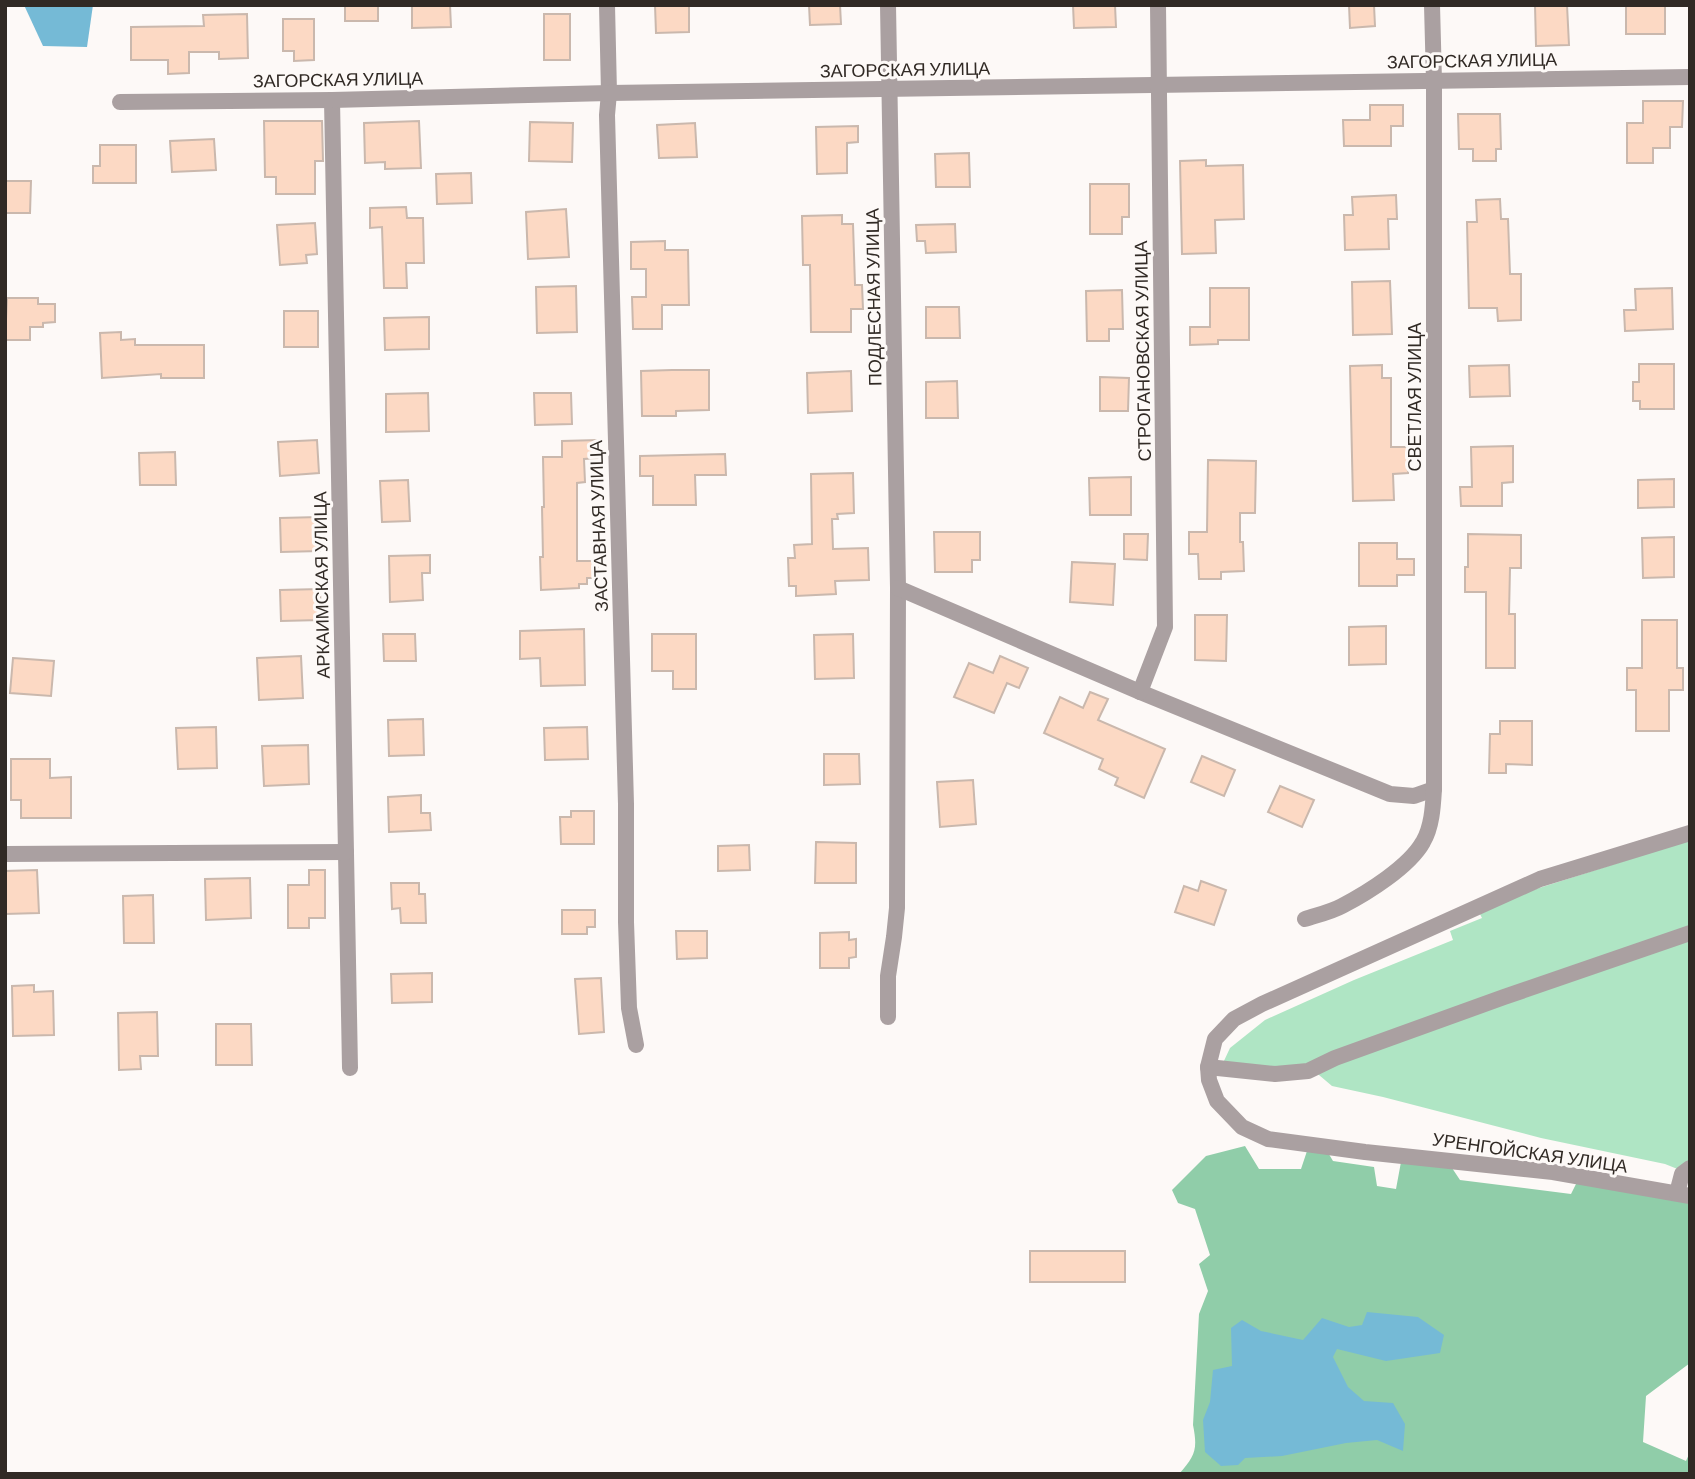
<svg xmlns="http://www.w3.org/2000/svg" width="1695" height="1479" viewBox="0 0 1695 1479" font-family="Barlow,sans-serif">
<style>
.green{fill:#afe5c4}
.forest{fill:#90cda9}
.water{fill:#75bad6}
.building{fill:#fcd9c4;stroke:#cab8ad;stroke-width:2}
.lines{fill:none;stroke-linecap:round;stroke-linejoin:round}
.street{stroke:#aaa0a1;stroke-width:16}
.labels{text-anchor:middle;stroke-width:6;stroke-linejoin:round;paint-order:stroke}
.street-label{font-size:18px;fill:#312a25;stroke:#fdf9f7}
</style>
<rect width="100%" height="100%" fill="#fdf9f7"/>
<polygon class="green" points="1690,840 1690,1174 1665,1164 1541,1138 1383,1097 1332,1086 1306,1064 1275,1068 1223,1063 1230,1048 1265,1020 1354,980 1453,940 1450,931 1482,918 1479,912 1536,889"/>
<path class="forest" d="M1245,1146l14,23h42l7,-21 19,3 6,10 41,6 3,19 19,3 5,-27 51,6 8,12 111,14 7,-14 112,16v167l-44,33 -3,46 43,19 4,-9v22h-511c16,-18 19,-24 14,-49l6,-111 9,-23 -9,-27 11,-9 -15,-46 -17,-6 -6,-13 34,-34z"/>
<g class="water">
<polygon points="24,5 93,5 87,47 43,46"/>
<polygon points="1367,1312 1418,1317 1444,1335 1440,1353 1386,1361 1337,1349 1333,1357 1348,1387 1364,1401 1393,1403 1405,1424 1403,1451 1377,1440 1346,1443 1282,1456 1245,1458 1238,1465 1221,1466 1205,1452 1203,1420 1210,1402 1213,1370 1232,1366 1231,1328 1242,1320 1261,1331 1303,1340 1322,1318 1349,1327 1362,1325"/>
</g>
<g class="building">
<rect x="345" y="5" width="33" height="16"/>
<polygon points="412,5 450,5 451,27 412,28"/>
<polygon points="655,5 689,5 689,32 656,33"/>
<polygon points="809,5 840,5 841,24 810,25"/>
<polygon points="1073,5 1115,5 1116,27 1074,28"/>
<polygon points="1349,5 1374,5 1375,26 1350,28"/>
<polygon points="1535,5 1567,5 1569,45 1536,46"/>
<rect x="1626" y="5" width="39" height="29"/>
<polygon points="247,14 248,58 219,59 219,52 189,52 189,73 168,74 168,60 131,60 131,27 204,26 203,15"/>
<rect x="544" y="14" width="26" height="46"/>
<polygon points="283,19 314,19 314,60 294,61 294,51 283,51"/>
<polygon points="1643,101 1683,101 1682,127 1670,127 1670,148 1653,148 1653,163 1627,163 1627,123 1643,123"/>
<polygon points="1370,105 1403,105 1403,126 1391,126 1391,146 1344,146 1343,120 1370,120"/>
<polygon points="1458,114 1500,114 1501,149 1496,149 1496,161 1473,161 1473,149 1459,149"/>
<polygon points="264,121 322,121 323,161 315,161 315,194 276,194 276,177 265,177"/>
<polygon points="419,121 421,168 385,169 385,162 365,163 364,123"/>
<polygon points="530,122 573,123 572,162 529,161"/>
<polygon points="695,123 697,157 659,158 657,125"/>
<polygon points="858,126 858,142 847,143 847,173 817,174 816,127"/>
<polygon points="214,139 216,170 172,172 170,141"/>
<polygon points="100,145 136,145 136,183 93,183 93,166 100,166"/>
<polygon points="969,153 970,187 936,187 935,154"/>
<polygon points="1206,160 1206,166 1243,165 1244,219 1215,220 1216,253 1182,254 1180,161"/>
<polygon points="471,173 472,203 437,204 436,174"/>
<polygon points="5,181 31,181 30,213 5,213"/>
<polygon points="1090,184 1129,184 1129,217 1122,217 1122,234 1090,234"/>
<polygon points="1396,195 1397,219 1388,219 1389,249 1345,250 1344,215 1353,215 1352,197"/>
<polygon points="1500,199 1501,219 1508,219 1510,274 1521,274 1521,320 1498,321 1497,308 1469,308 1467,222 1477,222 1476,200"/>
<polygon points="406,207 407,218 423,218 424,263 406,263 407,288 384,288 382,227 370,228 370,208"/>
<polygon points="566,209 569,257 528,259 526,212"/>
<polygon points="842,215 842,224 853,224 855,285 862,285 863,309 851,309 851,332 811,332 810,265 803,265 802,216"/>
<polygon points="315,223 317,254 306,255 307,263 280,265 277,225"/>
<polygon points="955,224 956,252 926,253 925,241 917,241 916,225"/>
<polygon points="665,241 665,250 688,250 689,305 662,305 662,329 633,329 632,297 646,297 646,269 631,269 631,242"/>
<polygon points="1390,281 1392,334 1353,335 1352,282"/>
<polygon points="576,286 577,332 537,333 536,287"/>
<polygon points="1210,288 1249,288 1249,340 1218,340 1218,344 1190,345 1190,327 1210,327"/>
<polygon points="1672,288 1673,329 1625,331 1624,310 1636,310 1635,289"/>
<polygon points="1122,290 1123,329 1109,329 1109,341 1087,341 1086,291"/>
<polygon points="7,298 38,298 38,304 55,304 55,322 43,323 43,327 30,327 30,340 5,340"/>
<polygon points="926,307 959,307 960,338 926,338"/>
<rect x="284" y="311" width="34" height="36"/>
<polygon points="429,317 429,349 385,350 384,318"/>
<polygon points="121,332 121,340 135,339 135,345 204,345 204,378 161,378 161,374 102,378 100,333"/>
<polygon points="1639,364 1674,364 1674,409 1640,409 1640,401 1633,401 1633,382 1639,382"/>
<polygon points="1382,365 1382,378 1391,378 1391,447 1407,447 1408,473 1393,474 1394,500 1353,501 1350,366"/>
<polygon points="1509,365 1510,396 1470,397 1469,366"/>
<polygon points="672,370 709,370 709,410 676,411 676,416 642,416 641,371"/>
<polygon points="851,371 852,411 808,413 807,373"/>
<polygon points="1100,377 1129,378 1128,411 1100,411"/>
<polygon points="957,381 958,418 926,418 926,382"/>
<polygon points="428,393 429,431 386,432 386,394"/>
<polygon points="534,393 571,393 572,424 535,425"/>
<polygon points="317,440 319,473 280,476 278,442"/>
<polygon points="598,440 598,458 584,459 585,482 577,483 577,561 598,561 598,578 587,578 587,584 579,584 579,588 541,590 540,557 543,557 542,507 544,507 543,457 562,457 562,441"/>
<polygon points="1513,446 1513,482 1502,483 1502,506 1461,506 1460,487 1472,487 1471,447"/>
<polygon points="175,452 176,485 140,485 139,453"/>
<polygon points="725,454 726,475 695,475 696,505 653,505 653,476 640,476 640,456"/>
<polygon points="1208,460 1256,461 1255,513 1240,513 1240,542 1243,542 1244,571 1221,572 1221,579 1199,579 1198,554 1189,554 1189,532 1207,532"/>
<polygon points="853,473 854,513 837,514 838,519 832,519 833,549 868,548 869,580 835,581 836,594 796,596 796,586 789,586 788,558 795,558 794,545 812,544 811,474"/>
<polygon points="1131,477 1131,515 1090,515 1089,478"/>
<polygon points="1674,479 1674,507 1638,508 1638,480"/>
<polygon points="408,480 410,521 382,522 380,481"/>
<polygon points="319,517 320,551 281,552 280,518"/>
<polygon points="934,532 980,532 980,560 972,560 972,572 935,572"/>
<polygon points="1124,534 1148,534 1147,560 1124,559"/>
<polygon points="1468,534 1521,535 1521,568 1510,568 1509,614 1515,614 1515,668 1486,668 1486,592 1465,592 1465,567 1468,567"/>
<polygon points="1674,537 1674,577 1643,578 1642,538"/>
<polygon points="1359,543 1397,543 1397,559 1414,559 1414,575 1397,575 1397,586 1359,586"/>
<polygon points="430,555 430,573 422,573 423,600 390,602 389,556"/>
<polygon points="1072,562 1115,564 1113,605 1070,602"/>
<polygon points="320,589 321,620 281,621 280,590"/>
<polygon points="1195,615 1227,615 1226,661 1195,660"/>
<polygon points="1642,620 1677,620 1677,668 1683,668 1683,690 1669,690 1669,731 1636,731 1636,690 1627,690 1627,668 1642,668"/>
<polygon points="1386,626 1386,664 1349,665 1349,627"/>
<polygon points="584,629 585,685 541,686 540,658 520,659 520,631"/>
<polygon points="383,634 415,634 416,661 384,661"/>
<polygon points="652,634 696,634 696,689 673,689 673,671 652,671"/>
<polygon points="853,634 854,678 815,679 814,635"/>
<polygon points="301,656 303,698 259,700 257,658"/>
<polygon points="1000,656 1028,668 1019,688 1007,683 994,713 954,697 969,663 993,673"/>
<polygon points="13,658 54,661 51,696 10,693"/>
<polygon points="1090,692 1108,699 1098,720 1165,749 1144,798 1115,785 1118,778 1099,769 1103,759 1044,733 1060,697 1083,708"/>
<polygon points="423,719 424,755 389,756 388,720"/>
<polygon points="1500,721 1532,721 1532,765 1506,764 1506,773 1489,773 1490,734 1500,734"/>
<polygon points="216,727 217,768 178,769 176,728"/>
<polygon points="587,727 588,759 545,760 544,728"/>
<polygon points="308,745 309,784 264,786 262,746"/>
<polygon points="824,754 859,754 860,784 824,785"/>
<polygon points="1202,756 1235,770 1224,796 1191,782"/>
<polygon points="11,759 50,759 50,778 71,777 71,818 21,818 21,800 11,800"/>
<polygon points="973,780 976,824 940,827 937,782"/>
<polygon points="1280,786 1314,800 1302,827 1268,812"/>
<polygon points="421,795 421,813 430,813 431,830 389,832 388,797"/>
<polygon points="571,811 594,811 594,844 561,844 560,817 571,817"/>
<polygon points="816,842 856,843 856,883 815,883"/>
<polygon points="749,845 750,870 718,871 718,846"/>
<polygon points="37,870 39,913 5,914 5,871"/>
<polygon points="309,870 325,870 325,918 309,918 309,928 288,928 288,885 309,885"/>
<polygon points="250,878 251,918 206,920 205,879"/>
<polygon points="1201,881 1226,890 1214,925 1175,912 1184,886 1198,891"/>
<polygon points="391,883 419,883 419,894 425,894 426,923 401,923 400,908 392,909"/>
<polygon points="153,895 154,943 124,943 123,896"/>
<polygon points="562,910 595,910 595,927 587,927 587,934 562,934"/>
<polygon points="676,931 707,931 707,958 677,959"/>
<polygon points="849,932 849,940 856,939 856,957 849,958 849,968 820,968 820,933"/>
<polygon points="432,973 432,1002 392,1003 391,974"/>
<polygon points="601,978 604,1032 579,1034 575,979"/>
<polygon points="34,985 34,992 53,991 54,1035 13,1036 12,986"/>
<polygon points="157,1012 158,1056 140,1056 141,1069 119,1070 118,1013"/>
<polygon points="216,1024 251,1024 252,1065 216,1065"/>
<rect x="1030" y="1251" width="95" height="31"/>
</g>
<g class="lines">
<g class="street">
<polyline points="607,5 609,93 607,115 626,804 626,922 629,1008 636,1045"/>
<polyline points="888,5 898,588 897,908 894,937 888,976 888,1017"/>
<polyline points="332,100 350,1068"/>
<polyline points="120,102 332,100 609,93 1690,77"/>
<polyline points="898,588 1140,692 1390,794 1414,796 1434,789"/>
<polyline points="1140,692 1165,627 1158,5"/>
<polyline points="1690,833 1540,879 1262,1004 1234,1019 1215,1039 1208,1067 1209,1080 1217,1101 1242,1127 1268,1139 1365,1152 1553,1172 1690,1196"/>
<polyline points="5,854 346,852"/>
<path d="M1305,919c12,-4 26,-7 37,-13 25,-13 67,-39 81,-64 9,-15 10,-36 11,-53v-708l-2,-76"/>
<polyline points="1208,1067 1275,1074 1308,1071 1335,1058 1504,997 1690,933"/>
<polyline points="1677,1193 1682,1174 1690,1168"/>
</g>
</g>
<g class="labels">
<g class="street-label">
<text transform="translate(1472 61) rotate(-1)" y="6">ЗАГОРСКАЯ УЛИЦА</text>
<text transform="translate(905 70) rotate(-1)" y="6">ЗАГОРСКАЯ УЛИЦА</text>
<text transform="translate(338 80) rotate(-1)" y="6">ЗАГОРСКАЯ УЛИЦА</text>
<text transform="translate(874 297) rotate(-91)" y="6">ПОДЛЕСНАЯ УЛИЦА</text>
<text transform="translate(1143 351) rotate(-91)" y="6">СТРОГАНОВСКАЯ УЛИЦА</text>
<text transform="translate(1415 397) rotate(-90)" y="6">СВЕТЛАЯ УЛИЦА</text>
<text transform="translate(599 526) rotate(-92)" y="6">ЗАСТАВНАЯ УЛИЦА</text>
<text transform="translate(322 585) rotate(-91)" y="6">АРКАИМСКАЯ УЛИЦА</text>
<text transform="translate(1530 1153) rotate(8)" y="6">УРЕНГОЙСКАЯ УЛИЦА</text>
</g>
</g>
<rect width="1695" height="1479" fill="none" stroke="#312a25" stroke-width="14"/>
</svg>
